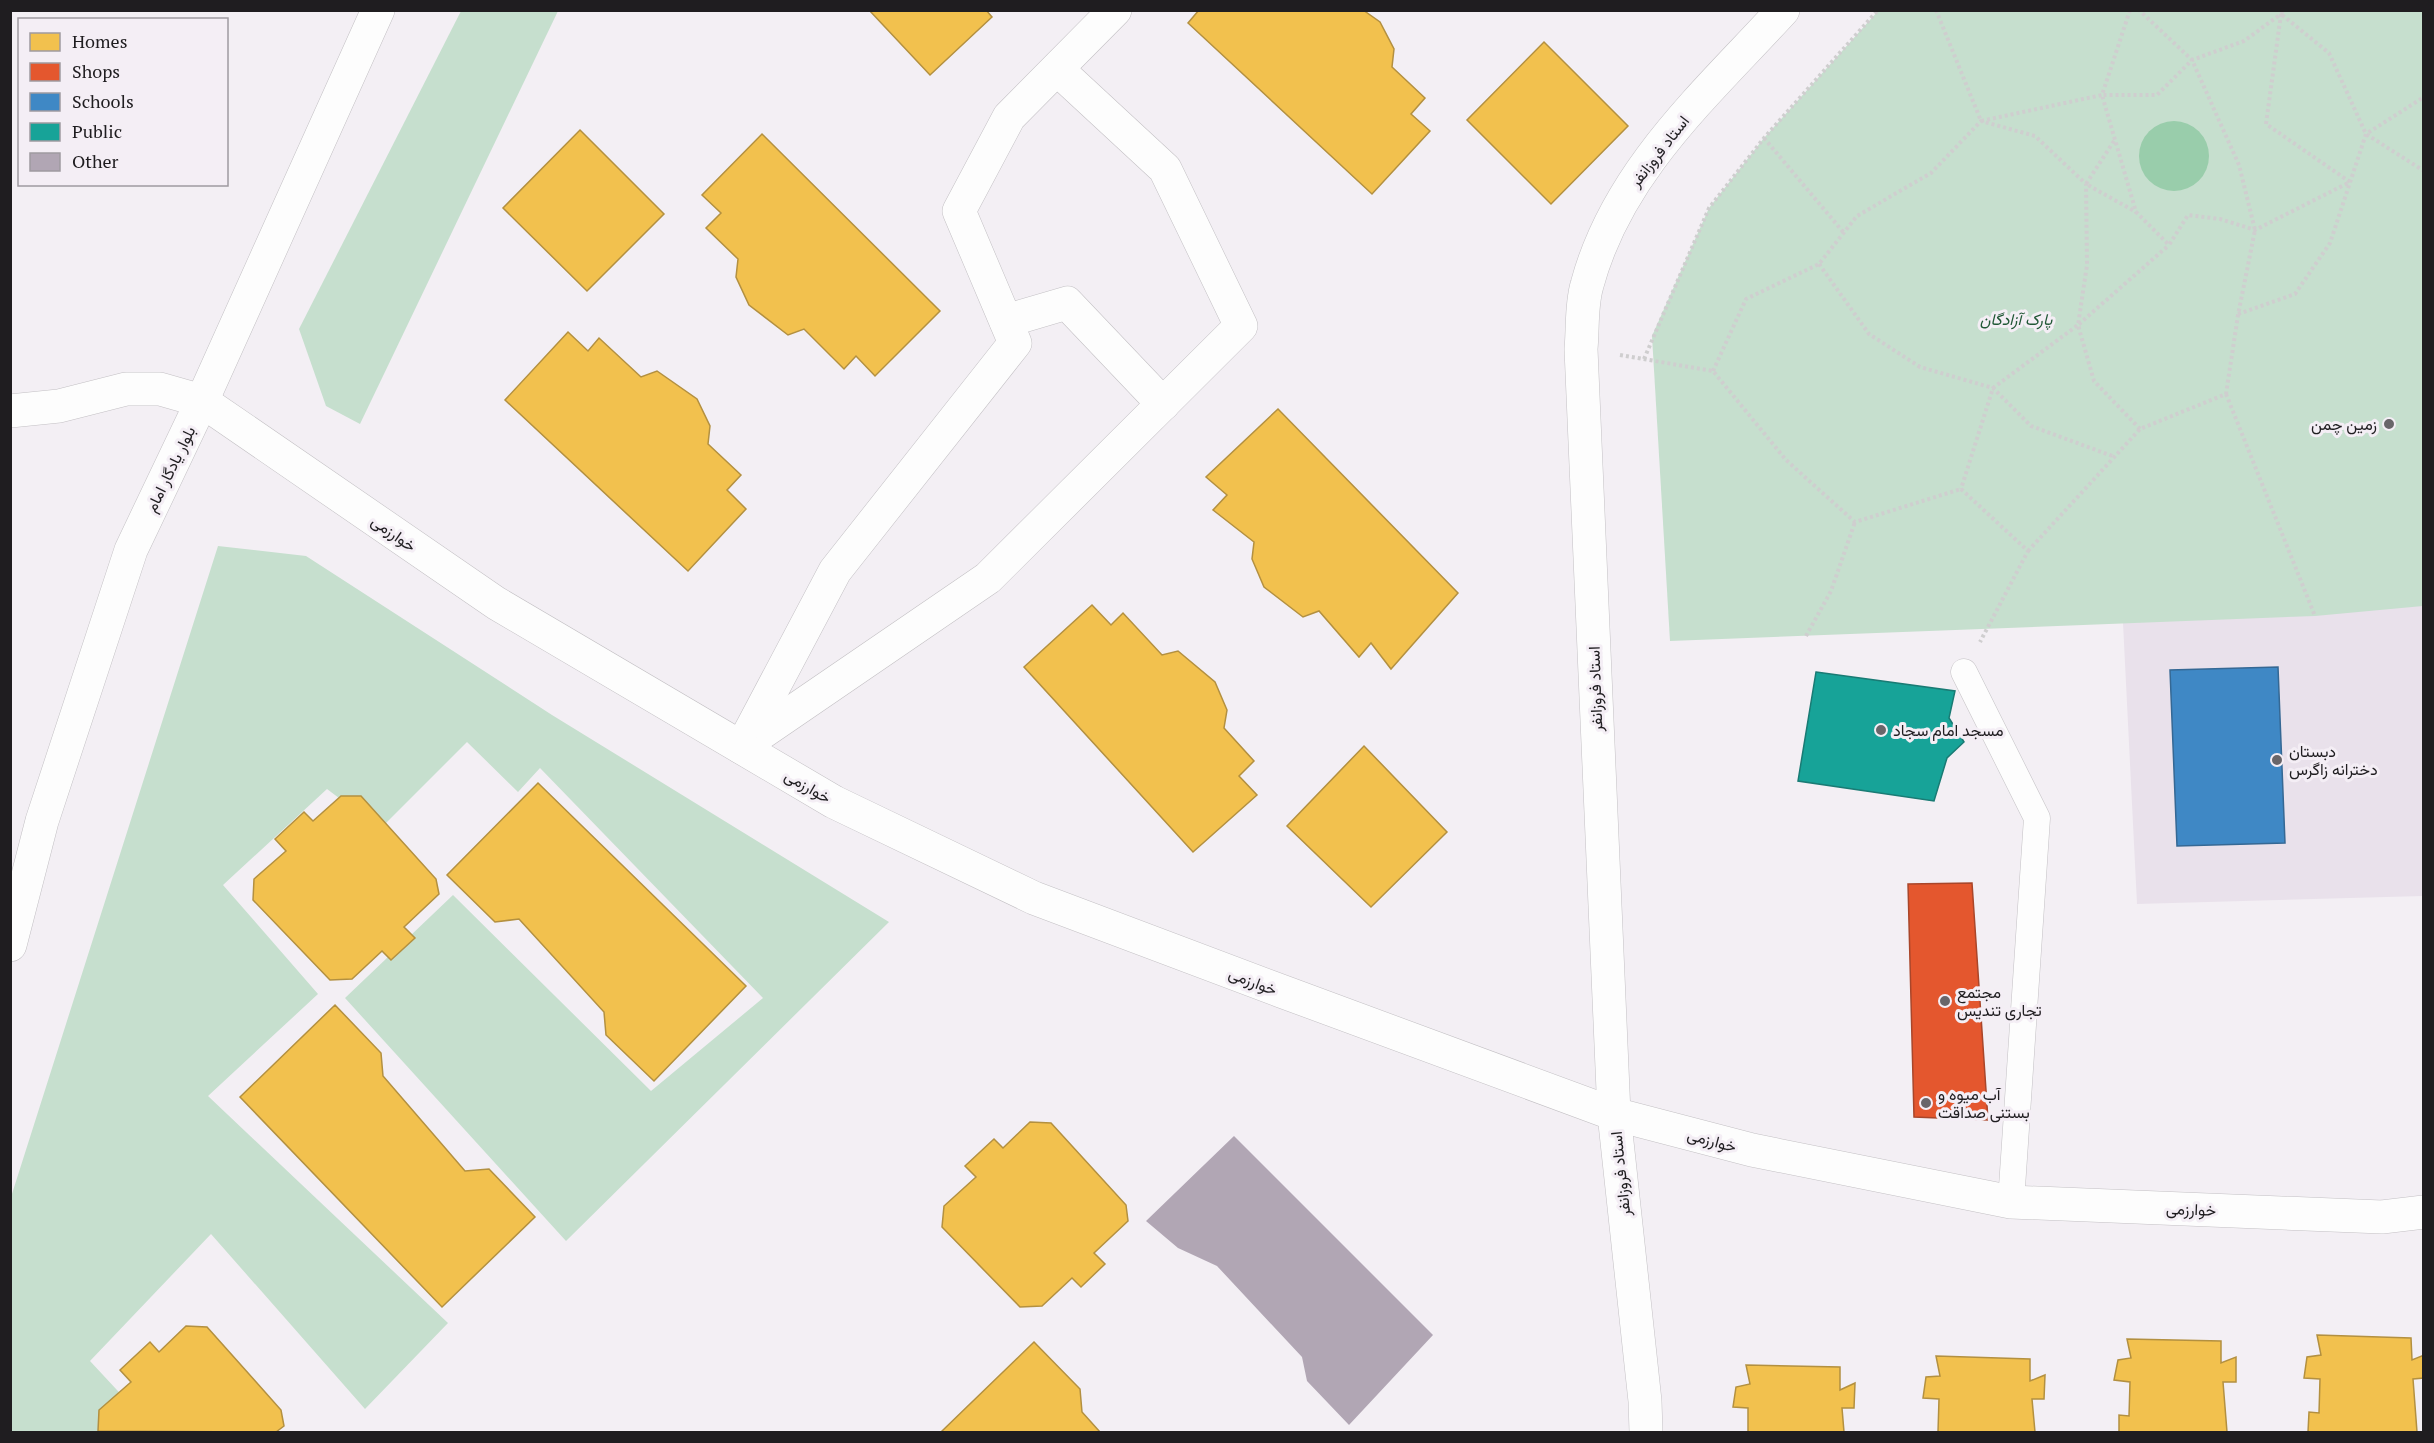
<svg xmlns="http://www.w3.org/2000/svg" width="2434" height="1443" viewBox="0 0 2434 1443" font-family="'PT Serif',Vazirmatn,serif">
<style>
.built{fill:#e9e1eb}
.green{fill:#c6dfce}
.water{fill:#99cdab}
.homes{fill:#f2c14e;stroke:#b39040;stroke-width:1.5}
.shops{fill:#e4572e;stroke:#a9462a;stroke-width:1.5}
.schools{fill:#3f88c5;stroke:#356894;stroke-width:1.5}
.public{fill:#17a398;stroke:#197b74;stroke-width:1.5}
.building{fill:#b1a6b4}
.lines{fill:none;stroke-linecap:round;stroke-linejoin:round}
.service-casing{stroke:#c3c0c4;stroke-width:27}
.minor-casing{stroke:#c3c0c4;stroke-width:34}
.tertiary-casing{stroke:#c3c0c4;stroke-width:34}
.path{stroke:#cfcecf;stroke-width:4;stroke-dasharray:3 3;stroke-linecap:butt}
.service{stroke:#fdfdfd;stroke-width:26}
.minor{stroke:#fdfdfd;stroke-width:33}
.tertiary{stroke:#fdfdfd;stroke-width:33}
.poi-dot{fill:#69666a;stroke:#f4eef5;stroke-width:2}
.labels{text-anchor:middle;stroke-width:6;stroke-linejoin:round;paint-order:stroke}
.street-label{font-size:16px;fill:#1f1d20;stroke:#f4eef5}
.park-label{font-size:16px;font-style:italic;fill:#215836;stroke:#f4eef5}
.poi-label{font-size:16px;fill:#1f1d20;stroke:#f4eef5;text-anchor:start}
</style>
<rect width="100%" height="100%" fill="#f3eff4"/>
<polygon class="built" points="2423,603 2423,896 2137,904 2123,623"/>
<g class="green">
<polygon points="461,11 558,11 360,424 326,406 299,329"/>
<polygon points="1878,11 2423,11 2423,606 2315,616 1670,641 1652,336 1709,208 1764,138"/>
<polygon points="218,546 306,556 552,715 889,922 566,1241 345,998 453,895 651,1091 763,998 540,768 518,792 467,742 380,829 327,789 223,885 318,994 208,1096 448,1323 365,1409 211,1234 90,1361 156,1432 11,1432 11,1197"/>
</g>
<circle class="water" cx="2174" cy="156" r="35"/>
<g class="homes">
<polygon points="869,10 986,10 992,17 930,75"/>
<polygon points="1199,10 1363,10 1380,22 1394,49 1392,67 1425,98 1411,114 1430,131 1372,194 1188,23"/>
<polygon points="1544,42 1628,126 1551,204 1467,120"/>
<polygon points="580,130 664,214 587,291 503,208"/>
<polygon points="762,134 940,311 875,376 856,356 844,369 804,329 788,335 749,305 736,277 738,259 706,228 721,213 702,195"/>
<polygon points="568,332 588,351 599,338 641,377 657,371 697,399 710,426 708,444 741,475 727,490 746,509 688,571 505,400"/>
<polygon points="1278,409 1458,593 1391,669 1371,643 1359,657 1319,611 1303,617 1264,587 1252,559 1254,542 1213,510 1227,495 1206,477"/>
<polygon points="1092,605 1111,625 1123,613 1162,655 1178,651 1215,682 1227,710 1224,728 1254,761 1239,776 1257,795 1193,852 1024,667"/>
<polygon points="1364,746 1447,832 1371,907 1287,826"/>
<polygon points="538,783 746,986 654,1081 606,1035 604,1012 519,919 495,922 447,875"/>
<polygon points="341,796 361,796 436,879 439,894 404,927 415,938 391,960 382,951 352,979 330,980 253,900 254,879 286,851 275,839 304,812 313,821"/>
<polygon points="335,1005 381,1053 383,1076 465,1171 489,1169 535,1217 442,1307 240,1097"/>
<polygon points="1030,1122 1051,1123 1126,1205 1128,1221 1094,1253 1105,1264 1081,1287 1072,1278 1042,1306 1020,1307 942,1227 944,1206 976,1177 965,1166 994,1139 1003,1148"/>
<polygon points="186,1326 207,1327 281,1410 284,1426 276,1432 98,1431 99,1410 131,1382 120,1370 150,1342 159,1352"/>
<polygon points="2317,1335 2411,1338 2412,1360 2424,1355 2424,1378 2413,1379 2417,1432 2308,1432 2309,1412 2319,1413 2320,1379 2304,1378 2307,1357 2321,1355"/>
<polygon points="2127,1339 2221,1341 2221,1363 2236,1357 2236,1382 2223,1382 2227,1432 2119,1432 2119,1415 2129,1416 2130,1382 2114,1380 2118,1360 2131,1358"/>
<polygon points="1034,1342 1080,1389 1082,1412 1100,1432 941,1432"/>
<polygon points="1936,1356 2030,1359 2030,1381 2045,1375 2044,1399 2032,1399 2035,1432 1938,1432 1939,1399 1923,1398 1926,1377 1940,1376"/>
<polygon points="1746,1365 1840,1367 1840,1390 1855,1383 1854,1408 1842,1408 1844,1432 1748,1432 1748,1408 1733,1407 1736,1387 1750,1384"/>
</g>
<polygon class="shops" points="1972,883 1988,1120 1914,1117 1908,884"/>
<polygon class="schools" points="2278,667 2285,843 2177,846 2170,670"/>
<polygon class="public" points="1816,672 1955,691 1949,718 1964,742 1947,758 1934,801 1798,781"/>
<polygon class="building" points="1234,1136 1433,1335 1349,1425 1307,1381 1302,1357 1217,1266 1178,1248 1146,1221"/>
<g class="lines">
<defs>
<polyline id="service" points="1964,672 2037,818 2011,1202"/>
<g id="minor">
<polyline points="1006,321 1067,303 1163,404"/>
<polyline points="10,411 59,406 126,389 160,389 202,401"/>
<polyline points="744,743 835,571 1015,343 959,211 1009,117 1115,10"/>
<polyline points="741,747 988,578 1241,326 1165,169 1057,69"/>
</g>
<g id="tertiary">
<polyline points="202,401 496,603 834,802 1034,898 1281,991 1614,1114 1752,1150 2011,1202 2382,1217 2424,1212"/>
<polyline points="10,945 42,821 131,550 202,401 378,10"/>
<path d="M1646,1432l-1,-31 -31,-287 -33,-765c2,-21 0,-44 6,-64 30,-113 119,-191 196,-275"/>
</g>
</defs>
<use href="#service" class="service-casing"/>
<use href="#minor" class="minor-casing"/>
<use href="#tertiary" class="tertiary-casing"/>
<g class="path">
<polyline points="1936,10 1981,121 2102,95 2130,10"/>
<polyline points="2283,10 2281,14 2329,53 2366,134 2424,171"/>
<polygon points="2281,14 2266,124 2350,182 2255,230 2220,219 2188,215 2169,245 2136,212 2102,95 2157,95 2192,60 2244,41"/>
<polyline points="1764,138 1844,233"/>
<polyline points="2114,141 2086,184 2136,212"/>
<polyline points="1819,264 1869,334 1920,367 1993,388 2031,426 2115,457"/>
<polyline points="2238,314 2295,294 2330,243 2366,134 2424,97"/>
<polyline points="1620,355 1713,371 1786,460 1855,522 1961,489"/>
<polyline points="1644,359 1709,208 1764,138 1878,10"/>
<polyline points="1713,371 1746,299 1819,264 1857,216 1931,173 1981,121 2035,136 2086,184 2087,265 2078,325 1993,388 1961,489"/>
<polyline points="2226,394 2315,616"/>
<polyline points="2140,429 2094,381 2078,325 2169,245"/>
<polyline points="1961,489 2028,551 1980,642"/>
<polyline points="2028,551 2140,429 2226,394 2238,315 2255,230 2239,165 2192,60 2139,10"/>
<polyline points="1806,636 1831,591 1855,522"/>
</g>
<use href="#service" class="service"/>
<use href="#minor" class="minor"/>
<use href="#tertiary" class="tertiary"/>
</g>
<g class="poi-dot">
<circle cx="2389" cy="424" r="6"/>
<circle cx="1881" cy="730" r="6"/>
<circle cx="2277" cy="760" r="6"/>
<circle cx="1945" cy="1001" r="6"/>
<circle cx="1926" cy="1103" r="6"/>
</g>
<g class="labels">
<g class="street-label">
<text transform="translate(1659 151) rotate(-52)" y="6">استاد فروزانفر</text>
<text transform="translate(170 469) rotate(-64)" y="6">بلوار یادگار امام</text>
<text transform="translate(394 533) rotate(35)" y="6">خوارزمی</text>
<text transform="translate(1595 689) rotate(-92)" y="6">استاد فروزانفر</text>
<text transform="translate(808 786) rotate(30)" y="6">خوارزمی</text>
<text transform="translate(1253 981) rotate(21)" y="6">خوارزمی</text>
<text transform="translate(1712 1140) rotate(15)" y="6">خوارزمی</text>
<text transform="translate(1620 1174) rotate(-96)" y="6">استاد فروزانفر</text>
<text transform="translate(2191 1209) rotate(2)" y="6">خوارزمی</text>
</g>
<g class="park-label">
<text x="2016" y="325">پارک آزادگان</text>
</g>
<g class="poi-label">
<text x="2377" y="430" text-anchor="end">زمین چمن</text>
<text x="1893" y="736">مسجد امام سجاد</text>
<text x="2289" y="757">دبستان<tspan x="2289" dy="18">دخترانه زاگرس</tspan></text>
<text x="1957" y="998">مجتمع<tspan x="1957" dy="18">تجاری تندیس</tspan></text>
<text x="1938" y="1100">آب میوه و<tspan x="1938" dy="18">بستنی صداقت</tspan></text>
</g>
</g>
<rect width="2434" height="1443" fill="none" stroke="#1f1d20" stroke-width="24"/>
<rect x="18" y="18" width="210" height="168" fill="#f4eef5" stroke="#9f9aa0" stroke-width="1.5"/>
<rect x="30" y="33" width="30" height="18" fill="#f2c14e" stroke="#9f9aa0" stroke-width="1.5"/>
<text x="72" y="48" font-size="18" fill="#1f1d20">Homes</text>
<rect x="30" y="63" width="30" height="18" fill="#e4572e" stroke="#9f9aa0" stroke-width="1.5"/>
<text x="72" y="78" font-size="18" fill="#1f1d20">Shops</text>
<rect x="30" y="93" width="30" height="18" fill="#3f88c5" stroke="#9f9aa0" stroke-width="1.5"/>
<text x="72" y="108" font-size="18" fill="#1f1d20">Schools</text>
<rect x="30" y="123" width="30" height="18" fill="#17a398" stroke="#9f9aa0" stroke-width="1.5"/>
<text x="72" y="138" font-size="18" fill="#1f1d20">Public</text>
<rect x="30" y="153" width="30" height="18" fill="#b1a6b4" stroke="#9f9aa0" stroke-width="1.5"/>
<text x="72" y="168" font-size="18" fill="#1f1d20">Other</text>
</svg>
